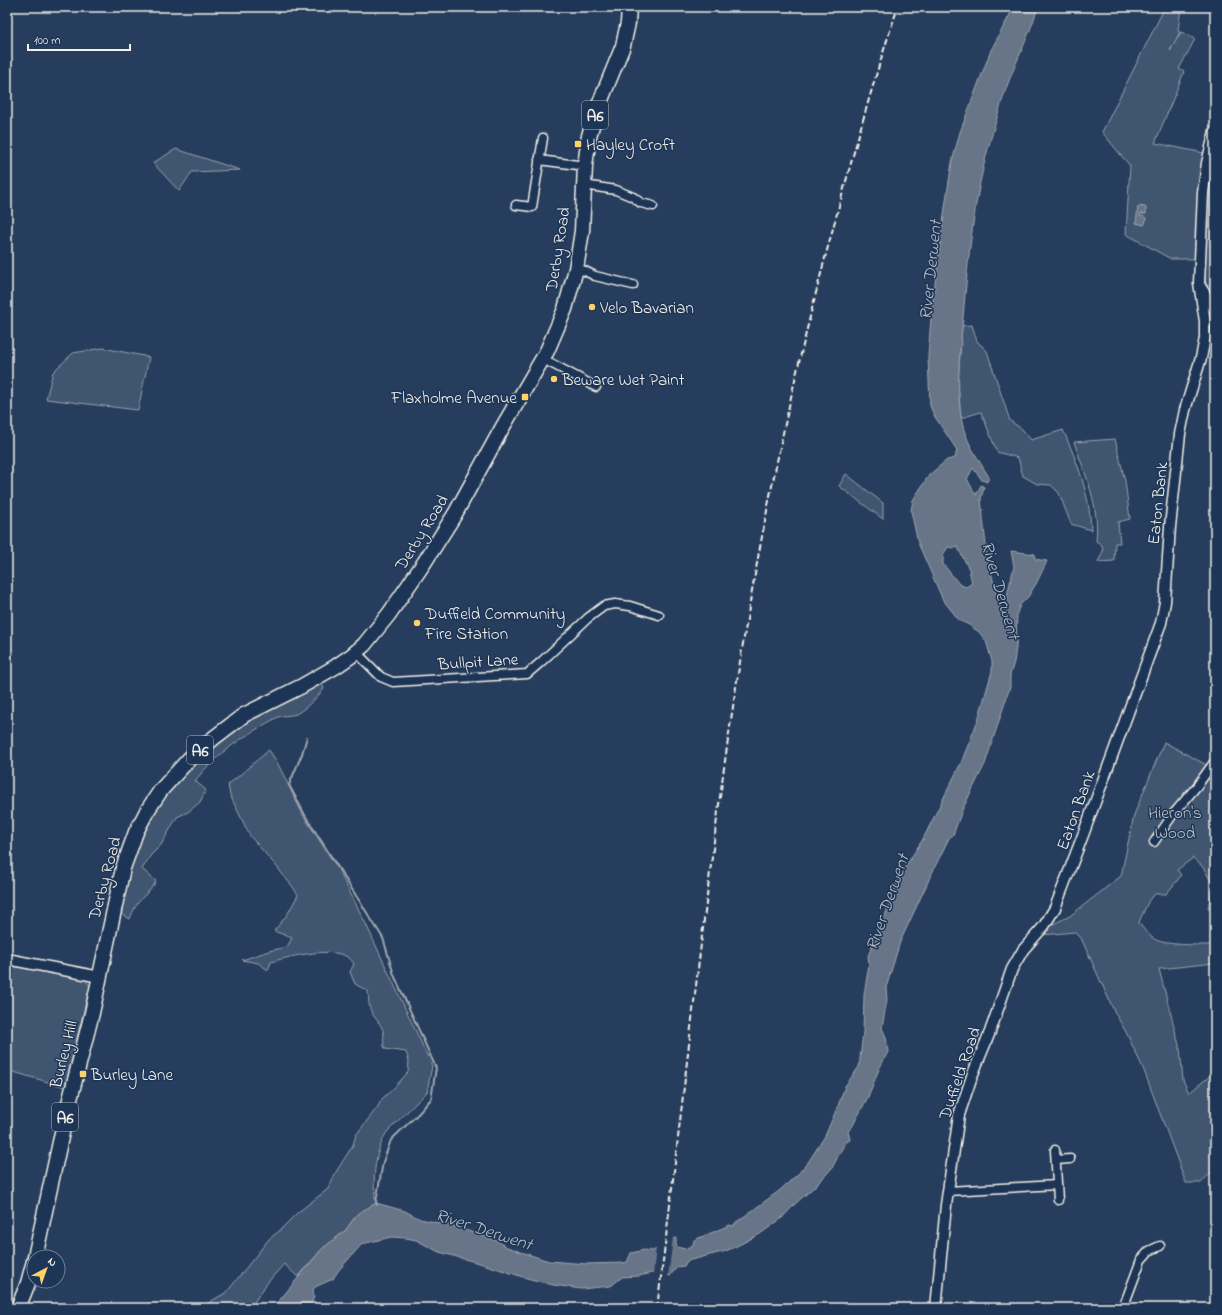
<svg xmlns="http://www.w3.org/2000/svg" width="1222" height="1315" viewBox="0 0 1222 1315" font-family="'Indie Flower',sans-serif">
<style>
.green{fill:#40546f;stroke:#9aa2ac}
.water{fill:#677588;stroke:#9fa7ae;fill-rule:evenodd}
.pier{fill:#263d5d}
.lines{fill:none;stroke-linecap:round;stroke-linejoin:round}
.stream{stroke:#9fa7ae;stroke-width:2}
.minor-casing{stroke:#f4f1e8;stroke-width:11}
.tertiary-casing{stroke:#f4f1e8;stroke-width:13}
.trunk-casing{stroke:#f4f1e8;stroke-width:17}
.minor{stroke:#1d3557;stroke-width:8}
.tertiary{stroke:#1d3557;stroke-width:10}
.trunk{stroke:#1d3557;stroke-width:14}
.rail{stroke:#f4f1e8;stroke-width:2;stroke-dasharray:6 3;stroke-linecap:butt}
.poi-dot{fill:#ffd166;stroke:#1d3557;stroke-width:1.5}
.labels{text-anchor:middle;stroke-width:3;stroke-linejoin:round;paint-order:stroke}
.shield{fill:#1d3557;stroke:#b4b9bc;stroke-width:1}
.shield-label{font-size:16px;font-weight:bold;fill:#f4f1e8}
.poi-label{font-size:17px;fill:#f4f1e8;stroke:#1d3557;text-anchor:start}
.street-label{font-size:17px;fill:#f4f1e8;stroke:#1d3557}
.park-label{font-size:17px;fill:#bec2c4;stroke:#1d3557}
.water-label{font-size:18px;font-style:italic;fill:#bcbfc2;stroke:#1d3557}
</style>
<rect width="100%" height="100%" fill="#263d5d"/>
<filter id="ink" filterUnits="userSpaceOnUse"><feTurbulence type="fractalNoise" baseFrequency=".025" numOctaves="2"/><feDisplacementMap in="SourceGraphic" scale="8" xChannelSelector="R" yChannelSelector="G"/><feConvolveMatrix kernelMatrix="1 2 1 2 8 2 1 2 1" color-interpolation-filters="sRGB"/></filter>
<g filter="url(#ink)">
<g class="green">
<polygon points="1165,7 1181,7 1178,31 1180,32 1170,51 1181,32 1195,39 1179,69 1184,72 1155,143 1204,153 1200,181 1196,259 1171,259 1126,234 1130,166 1102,132"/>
<polygon points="176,149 240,170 192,172 179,191 153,163"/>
<path d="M1215,157v125l-9,5c-2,-15 -1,-31 0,-46 1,-28 2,-57 9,-84z"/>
<path d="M972,325l5,16 10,10 23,70 12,8 9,11 32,-10c14,31 27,65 28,100l-20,-6 -12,-31 -8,-8 -14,-1 -14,-8 -5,-18 -21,-6 -16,-40 -20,6 -3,-35 4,-57z"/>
<polygon points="103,348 149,357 138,410 46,399 53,372 73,353"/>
<path d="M1115,439l10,42 5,38 -12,3 2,21h-5l-1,18 -16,1 5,-11 -1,-6 -6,-4c4,-35 -11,-67 -22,-99z"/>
<polygon points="846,474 883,503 883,519 839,486"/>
<path d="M321,681l3,8c-8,9 -18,20 -28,25 -5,2 -13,1 -18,3 -31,17 -62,36 -83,64l11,9 -6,12 -12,10 -11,5 -16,28 -10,10 -9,14 14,12c-3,6 -6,8 -10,13 -8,7 -13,16 -16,25l-9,-5 5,-33 12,-38 13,-28 20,-27 25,-27 43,-36z"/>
<path d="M1164,742l48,26 -5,9 8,5v133l-1,-4 -6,-3 5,-23 -10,-18 -10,-9 -16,12 4,5 -4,6 -11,13h-11l-6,6 -10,22c2,5 11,15 17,18 10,5 40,5 53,5l6,-6v24l-56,6 21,80 3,31 6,13 22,-18 4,-19v112l-14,15h-15l-43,-115 -17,-36 -11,-19 -34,-75 -6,-6 -33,3 9,-10 19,-9 51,-40 13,-61z"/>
<path d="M269,750l8,12 26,53 35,54 26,51 68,146 -5,26 -40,40c-14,21 -15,54 -10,78l-20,5 -12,16 -23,18 -24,28 -14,-13 -16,18 -18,26h-47l5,-5 19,-11 42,-53 9,-7 19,-19 31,-24 8,-17 17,-27 3,-10 21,-27 5,-9 13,-12 13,-15 1,-11 -3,-9 -21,-3c-3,-6 0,-12 -2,-19 -3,-8 -9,-12 -12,-19 -3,-6 -2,-14 -3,-20l-13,-7 -5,-12 4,-8c-10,-22 -66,-7 -83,-2l-3,8 -10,-7 -16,-3 27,-9 18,-4 5,-9 -18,-7 13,-16 11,-20 -5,-8 -10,-12 -5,-7 -28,-32 -20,-41 -2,-10z"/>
<polygon points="7,962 82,977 86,981 90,986 65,1087 10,1071 7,1084"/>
</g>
<g class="water">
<path d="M1014,7h24c-8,27 -21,52 -31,79 -6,17 -11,35 -16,52 -17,57 -23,121 -28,180 -3,32 -7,67 -2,99 3,22 17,42 28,60l-2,5 -5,-2 -9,-12 -6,11 9,16 5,-10 3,2 -3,12 6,56 12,50 7,11 2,-25 6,-24 -3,-16 24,3v5l12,2 -10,21 -9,15 -8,8 -3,8 -1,35 -2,14 -4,13v12l-25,77 -22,44 -10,27 -4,3 -16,33 -33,71 -14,46 1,12 -5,28 4,9 2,15 -9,17 -11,28 -16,30 -4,4 2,9 -5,3 -13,25 -8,9 -12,12 -16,14 -15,16 -21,15 -25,13 -9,4 -39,10 -3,5 -7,1 -7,9 -18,-3 -13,3 -17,1 -11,9 -30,3 -28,-4 -30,-8 -37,-12 -47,-13 -23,-12 -10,-2 -15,-1 -29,7 -24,27 -5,8 -18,8 -2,3 1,7 -5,11h-38l7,-6 44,-53 23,-18 12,-17 19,-11 29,8 15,8 30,6 45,15 12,7 17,6 25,8 38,3 37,-1 3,-1 4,-9 13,-3 9,1 21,-13h2v6l1,3 8,2 8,-4 1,-5 36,-15 4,1 1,-3 44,-32 19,-17 11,-13 16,-25 13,-30 7,-20 14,-19 4,-34 1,-38 5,-31 -1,-8 11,-28 5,-8 8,-27 10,-21 21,-33 38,-76 17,-43 14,-49v-10l-6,-20 -7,-9 -10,-7 -10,-5 -16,-20 -25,-57 -7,-32 2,-11 16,-25 18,-15 8,-2 2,-8 -22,-33 -5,-11 -2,-50 4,-50 14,-106 6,-38 8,-30 31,-82zM957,546l12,23 3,14 -6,4 -7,-3 -16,-20v-9l5,-8 5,1z"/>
<polygon points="1139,206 1145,207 1146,208 1146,214 1141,214 1139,215 1141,217 1142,216 1146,218 1145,224 1144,225 1136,223 1138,207"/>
</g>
<polygon class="pier" points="673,1237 668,1278 653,1275 656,1247"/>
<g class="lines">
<polyline class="stream" points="307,737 302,754 289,785 306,817 383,938 394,975 436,1068 431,1099 419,1113 391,1140 383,1162 376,1202 377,1205"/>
<defs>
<g id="minor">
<polyline points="539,160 585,166"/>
<polyline points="584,185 616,190 633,197 641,203 653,206"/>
<polyline points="516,205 532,207 543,138"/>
<polyline points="576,269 585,271 595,276 633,285"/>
<polyline points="1200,284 1205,292 1215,313"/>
<polyline points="543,359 596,387"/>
<polyline points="356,652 381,677 393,682 527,674 541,662 588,618 604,606 615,604 630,606 659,615"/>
<polyline points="1154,842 1174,813 1197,786 1215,761"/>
<polyline points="1055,1150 1058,1200"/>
<polyline points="1056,1160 1070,1159"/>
<polyline points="948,1191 1057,1185"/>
<polyline points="1123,1308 1141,1260 1149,1251 1160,1246"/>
</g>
<g id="tertiary">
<polyline points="7,959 100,977"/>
<polyline points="936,1308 946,1205 959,1115 972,1076 990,1032 1012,969 1023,950 1044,926 1055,908 1083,835 1161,623 1165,602 1170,527 1180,434 1185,410 1201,358 1205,338 1205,321 1199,283 1203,193 1207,163 1215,131"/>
</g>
<g id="trunk">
<polyline points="35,1257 65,1119 92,1013 123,868 136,832 147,811 161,790 190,758 215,737 244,715 302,686 335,667 351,656 364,645 389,614 424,563 455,514 501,430 547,351 565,309 576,269 582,231 585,166 589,136 596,112 623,46 628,23 629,7"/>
<polyline points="18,1308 28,1283 34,1261"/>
</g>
</defs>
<use href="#minor" class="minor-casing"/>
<use href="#tertiary" class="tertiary-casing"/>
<use href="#trunk" class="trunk-casing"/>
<use href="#minor" class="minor"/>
<use href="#tertiary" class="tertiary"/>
<use href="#trunk" class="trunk"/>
<path class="rail" d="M657,1308c27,-207 47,-415 79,-621 26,-167 61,-332 107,-495 17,-62 34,-124 55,-185"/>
</g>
</g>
<g class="poi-dot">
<rect x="574" y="140" width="8" height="8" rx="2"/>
<circle cx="592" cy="307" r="4"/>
<circle cx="554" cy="379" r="4"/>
<rect x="521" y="393" width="8" height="8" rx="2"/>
<circle cx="417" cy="623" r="4"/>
<rect x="79" y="1070" width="8" height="8" rx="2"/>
</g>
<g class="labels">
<g class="shield">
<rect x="582" y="101" width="26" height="28" rx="3"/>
<rect x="187" y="736" width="26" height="28" rx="3"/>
<rect x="52" y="1103" width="26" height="28" rx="3"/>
</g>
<g class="shield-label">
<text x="595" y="121">A6</text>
<text x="200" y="756">A6</text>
<text x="65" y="1123">A6</text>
</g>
<g class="poi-label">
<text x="586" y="150">Hayley Croft</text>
<text x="600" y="313">Velo Bavarian</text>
<text x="562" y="385">Beware Wet Paint</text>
<text x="517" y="403" text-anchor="end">Flaxholme Avenue</text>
<text x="425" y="619">Duffield Community<tspan x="425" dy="20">Fire Station</tspan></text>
<text x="91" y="1080">Burley Lane</text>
</g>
<g class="street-label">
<text transform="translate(557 249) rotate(-81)" y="6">Derby Road</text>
<text transform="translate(1157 503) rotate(-84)" y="6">Eaton Bank</text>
<text transform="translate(421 532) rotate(-58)" y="6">Derby Road</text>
<text transform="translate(478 661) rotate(-4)" y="6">Bullpit Lane</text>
<text transform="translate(1075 810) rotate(-70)" y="6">Eaton Bank</text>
<text transform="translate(104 878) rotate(-75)" y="6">Derby Road</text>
<text transform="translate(63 1054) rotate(-76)" y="6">Burley Hill</text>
<text transform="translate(959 1073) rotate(-71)" y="6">Duffield Road</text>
</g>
<g class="park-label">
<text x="1175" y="818">Hieron's<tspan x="1175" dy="20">Wood</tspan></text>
</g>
<g class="water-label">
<text transform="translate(930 270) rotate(-84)" y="6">River Derwent</text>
<text transform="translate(1001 590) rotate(74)" y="6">River Derwent</text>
<text transform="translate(887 902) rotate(-71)" y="6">River Derwent</text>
<text transform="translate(484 1229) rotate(18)" y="6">River Derwent</text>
</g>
</g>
<rect width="1222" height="1315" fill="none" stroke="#1d3557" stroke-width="24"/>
<rect x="12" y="12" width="1198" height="1291" fill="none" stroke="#f4f1e8" stroke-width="1.5" filter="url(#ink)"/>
<g transform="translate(46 1269) rotate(41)"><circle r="19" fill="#1d3557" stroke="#738091"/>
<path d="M0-3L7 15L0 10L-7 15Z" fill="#ffd166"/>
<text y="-6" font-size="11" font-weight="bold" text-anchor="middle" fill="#f4f1e8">N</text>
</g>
<path d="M28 44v6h102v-6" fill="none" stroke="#f4f1e8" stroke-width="2"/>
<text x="34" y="44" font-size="12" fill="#f4f1e8" stroke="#1d3557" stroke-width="3" paint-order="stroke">100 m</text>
</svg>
